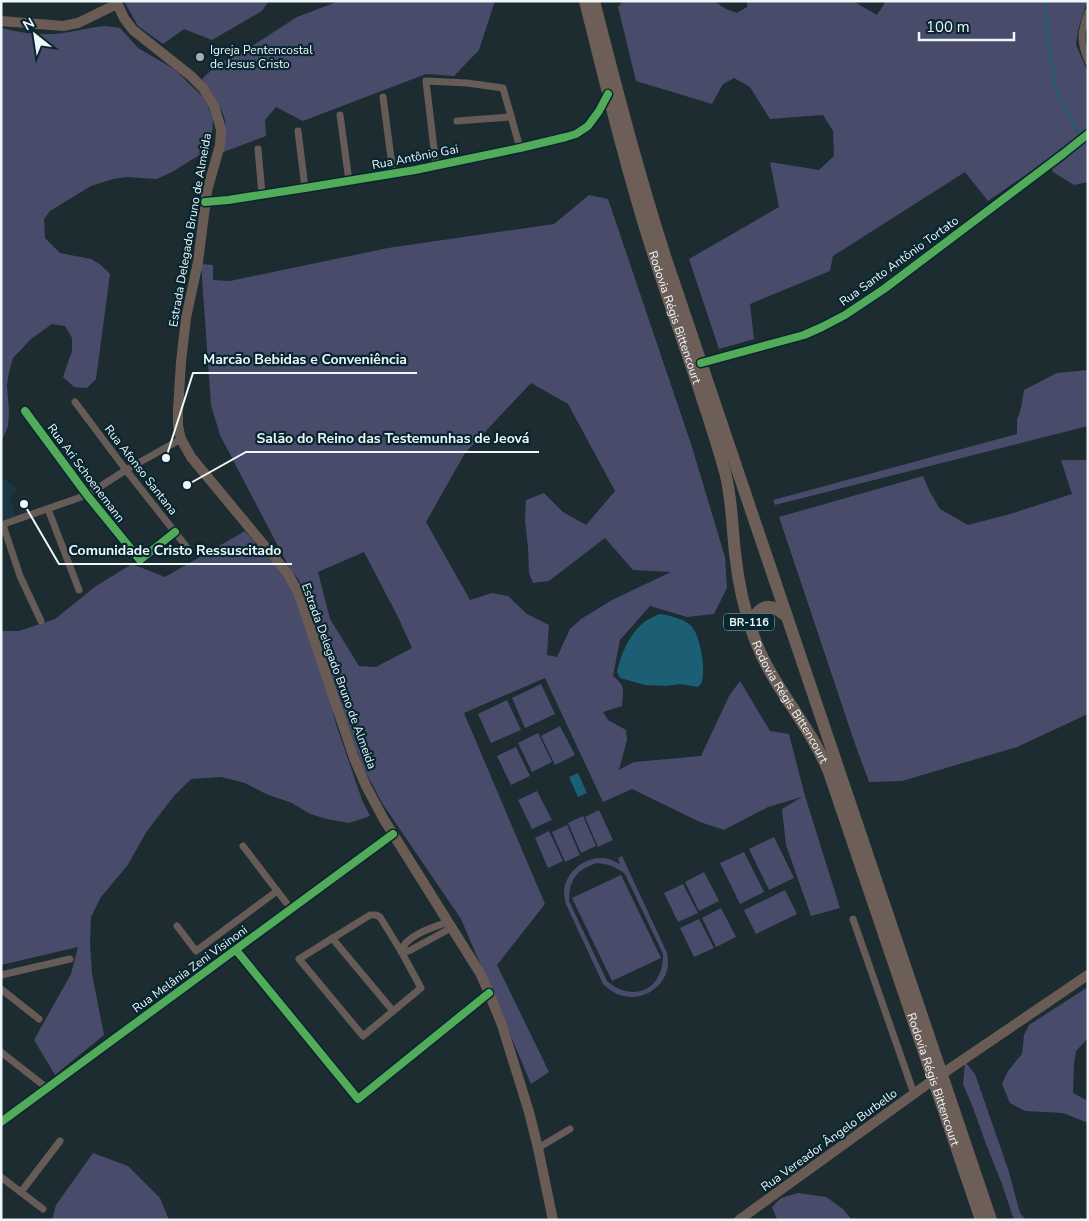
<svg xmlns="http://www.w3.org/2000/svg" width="1089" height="1221" viewBox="0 0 1089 1221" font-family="'Nunito Sans',sans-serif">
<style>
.built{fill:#193843}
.green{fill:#494b6b;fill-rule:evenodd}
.water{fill:#1c5e73}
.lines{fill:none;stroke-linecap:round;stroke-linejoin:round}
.stream{stroke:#1c5e73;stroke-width:2}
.minor{stroke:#665b57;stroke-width:7}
.tertiary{stroke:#665b57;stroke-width:9}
.secondary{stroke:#6a5c55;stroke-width:10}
.motorway{stroke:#6d5f57;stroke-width:12}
.cycleway-casing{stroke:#082630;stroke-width:11}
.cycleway{stroke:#51ab58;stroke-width:8}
.poi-dot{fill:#a4b0b4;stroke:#082630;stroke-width:2}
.labels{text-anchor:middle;stroke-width:4.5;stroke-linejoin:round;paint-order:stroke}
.shield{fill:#082630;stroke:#a9b8bd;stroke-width:1}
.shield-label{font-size:11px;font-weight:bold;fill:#eef7fa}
.poi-label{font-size:12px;fill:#eef7fa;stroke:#082630;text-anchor:start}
.street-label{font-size:12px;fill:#eef7fa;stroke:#082630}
.leader{fill:none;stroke:#eef7fa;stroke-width:2}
.callout-dot{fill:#eef7fa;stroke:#082630;stroke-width:2}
.callout-label{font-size:14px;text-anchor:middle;font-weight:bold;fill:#eef7fa;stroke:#082630;stroke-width:4.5;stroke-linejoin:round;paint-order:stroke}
</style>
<rect width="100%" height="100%" fill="#1c2c31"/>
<polygon class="built" points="6,480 17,489 10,496 15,516 1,522 1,481"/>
<g class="green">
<polygon points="124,1 269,1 262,11 212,40 184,29 163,44 138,26"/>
<path d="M339,1h156l-16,49 -25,26 -28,-2 -123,47 -27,-14 -11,13 1,16 -45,17c2,-10 5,-20 4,-32 -1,-11 -16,-32 -23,-42l16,-15 23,-11 56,-36z"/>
<polygon points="623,1 714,1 726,9 737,13 747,7 747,1 853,1 877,15 886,1 1087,1 1078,30 1076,45 1088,72 1088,182 1074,185 1053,172 1049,159 988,201 965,172 833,256 830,271 750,304 754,339 719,349 689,259 779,207 770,162 819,170 834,156 833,131 823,115 770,119 750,87 734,78 723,84 712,104 636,81 618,7"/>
<path d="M105,26l15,2 18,20 36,21 28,27 7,12 4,12 -1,14 -5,13 -9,9 -26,16 -15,7 -30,-2 -14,2 -22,7 -41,25 -6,8 1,19 15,15 31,6 10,6 9,9 -14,105 -9,9 -13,-1 -11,-10 9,-26v-13l-7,-12 -13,-2 -21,15 -18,19 -4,14 -2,13 2,27 -1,14 -7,16v-414c20,5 42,8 62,5 14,-2 28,-6 42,-7z"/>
<path d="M589,195l19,4 84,248 33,110 2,31 -13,26 -27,3 -37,-11 -30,34 -7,36c13,10 10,15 9,30l-19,6 5,8 18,10 1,10 -8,30 15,-8 67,-6 28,-60 11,-15 30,50 19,3 16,62 35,112 -29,8 -25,-71 -4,-36 20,-12 -34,10 -44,23 -24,-8 -68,-33 -29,13 -58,-124 -81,35 81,191 -48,61 52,107 -18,12 -37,-88 -33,-77 -79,-116 -20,-38 -25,-71 -38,-114 -9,-11 -70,-134 -9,-30 -10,-141 12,1v15l17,1 158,-33 166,-24zM531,383l37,21 47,87 -29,34 -23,-13 -19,-19 -18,7 -1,20 3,28 1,25 4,10 16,-2 56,-43 28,32 38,2 -59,28 -31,19 -11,10 -13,28 -10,-2 2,-30 -22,-11 -19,-18 -16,-3 -22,7 -44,-78 39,-69zM364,552l34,65 14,31 -36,19 -17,-1 -29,-47 -12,-47z"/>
<polygon points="1088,370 1088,426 775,505 773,500 1017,434 1017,420 1021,408 1024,390 1057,373"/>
<polygon points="1061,460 1088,460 1088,714 1017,747 902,781 869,782 854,741 779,517 923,476 930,492 940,509 968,525 1010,514 1072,494"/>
<polygon points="245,531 292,586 324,676 336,724 362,800 370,816 349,823 327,819 310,814 292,803 266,794 245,783 221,777 191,779 174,796 147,831 127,866 101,897 91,917 90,944 92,974 104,1035 55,1075 34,1040 71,974 78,947 1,965 1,631 19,631 55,619 96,586 132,564 165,577"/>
<polygon points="541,684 555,714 525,728 512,698"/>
<polygon points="507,700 521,730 491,743 478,714"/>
<polygon points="560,726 575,755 555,765 541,736"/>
<polygon points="538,733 552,762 532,772 518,743"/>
<polygon points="516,747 530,776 511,785 497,756"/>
<polygon points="537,791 552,820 532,829 518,800"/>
<polygon points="599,810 613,840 598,847 585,817"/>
<polygon points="583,816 596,846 581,853 568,823"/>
<polygon points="567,825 580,855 565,862 552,832"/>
<polygon points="549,831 563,861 548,868 535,838"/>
<polygon points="774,837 794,878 769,890 749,849"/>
<polygon points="744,852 764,892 740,904 720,863"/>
<path d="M622,856l45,97c1,4 1,8 1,12 -2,21 -24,36 -44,31 -9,-1 -15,-7 -21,-12l-38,-82c0,-4 -1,-8 -1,-12 3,-21 25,-36 45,-31 4,1 8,4 11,5l-2,-6zM597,863c12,1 19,4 28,11l38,80c1,35 -29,50 -56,27l-38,-80c0,-21 8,-32 28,-38z"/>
<polygon points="704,872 719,901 699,911 685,882"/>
<polygon points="621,875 661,958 612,981 572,898"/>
<polygon points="683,884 698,913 678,922 664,893"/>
<polygon points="785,890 797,914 756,934 744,910"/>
<polygon points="721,908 736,937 716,947 702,918"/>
<polygon points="699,919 714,948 694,957 680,928"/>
<polygon points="1088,987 1088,1038 1076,1051 1074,1064 1073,1093 1088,1101 1088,1123 1063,1113 1025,1111 1010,1103 1002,1084 1008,1071 1022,1054 1024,1035 1029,1025"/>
<polygon points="965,1062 975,1074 1008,1169 1020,1213 1026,1220 1014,1220 1002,1184 986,1144 972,1105 963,1084"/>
<polygon points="93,1153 128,1166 160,1198 169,1220 52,1220 56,1205"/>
<polygon points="798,1193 826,1197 843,1209 852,1220 779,1220 777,1219 772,1207 781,1198"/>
</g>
<g class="water">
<path d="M659,614c10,1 27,5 33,13 8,9 14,42 10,54 0,2 -2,4 -4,6l-18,-3 -14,2 -21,-1 -25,-7 -3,-6c3,-16 12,-37 25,-48 5,-5 12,-7 17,-10z"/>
<polygon points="578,773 587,793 578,797 569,777"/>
</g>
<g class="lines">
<g class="stream">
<polyline points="1045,1 1046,17 1055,88 1076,130 1080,134"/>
<polyline points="1086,140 1088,141"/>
</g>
<g class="minor">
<path d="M1088,12c-7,20 -9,28 0,49"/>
<polyline points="383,97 393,173"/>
<polyline points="340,115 349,181"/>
<polyline points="457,121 511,117"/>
<polyline points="298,131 305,188"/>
<polyline points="258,149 262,194"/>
<polyline points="436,166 426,81 467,83 503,88 520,148"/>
<polyline points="205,202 228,200 305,188 415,170 520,148 566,137 576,134 588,126 599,111 608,94"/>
<polyline points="701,363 804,335 822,327 845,315 884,289 1063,154 1088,134"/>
<polyline points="75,402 126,470 189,550"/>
<polyline points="25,411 87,495 140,560 175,532"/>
<polyline points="48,509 79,590"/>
<polyline points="1,525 87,495 126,470 181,439"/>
<polyline points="3,525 20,576 41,621"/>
<polyline points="243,846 291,909"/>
<polygon points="370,915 376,915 380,917 401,951 421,988 363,1036 299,959"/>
<polyline points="853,919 914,1094"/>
<path d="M448,922c-14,5 -42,13 -47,29h8l42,-23"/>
<polyline points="177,926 196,951 277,891"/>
<polyline points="332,938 393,1011"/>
<polyline points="236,950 358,1099 489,993"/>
<polyline points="1,975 70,959"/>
<polyline points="1,989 39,1019"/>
<polyline points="1,1052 47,1088"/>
<polyline points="538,1148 570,1129"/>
<polyline points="1,1177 43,1209"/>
<polyline points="21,1192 60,1141"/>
</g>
<polyline class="tertiary" points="1,1122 393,834"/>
<g class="secondary">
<polyline points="116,1 124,18 133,30 191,76 203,88 214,106 219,122 221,130 220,145 207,191 198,262 186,318 181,362 178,410 178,426 181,439 191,457 288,574 298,592 354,758 366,786 383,818 480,973 489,993 502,1025 529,1112 538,1148 553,1220"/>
<polyline points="1,21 63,26 78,23 117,4"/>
<polyline points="942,1074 1088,975"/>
<polyline points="739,1220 933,1080"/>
</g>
<g class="motorway">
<path id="s1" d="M585,1c21,84 41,167 67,249 24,74 52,147 73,222 7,26 7,54 10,81 3,28 9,57 19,84 18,50 55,86 75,135l152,448"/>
<path d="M594,1c22,86 44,171 71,255l326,964"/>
<path d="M749,624c11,-19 20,-24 38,-7"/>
</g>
<defs>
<g id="cycleway">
<polyline points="205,202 228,200 305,188 415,170 520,148 566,137 576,134 588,126 599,111 608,94"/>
<polyline points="701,363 804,335 822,327 845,315 884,289 1063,154 1088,134"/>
<polyline points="25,411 87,495 140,560 175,532"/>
<polyline points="236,950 358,1099 489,993"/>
<polyline points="1,1122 393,834"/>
</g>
</defs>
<use href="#cycleway" class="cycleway-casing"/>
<use href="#cycleway" class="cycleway"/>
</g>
<circle class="poi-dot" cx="200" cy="57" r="5"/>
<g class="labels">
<rect class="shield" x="724" y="613.5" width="50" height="17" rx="4"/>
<g class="shield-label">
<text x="749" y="626">BR-116</text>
</g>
<g class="poi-label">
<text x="210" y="54">Igreja Pentencostal<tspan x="210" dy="14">de Jesus Cristo</tspan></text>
</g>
<g class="street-label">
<text transform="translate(415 157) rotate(-11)" y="4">Rua Antônio Gai</text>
<text transform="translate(190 230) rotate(-80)" y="4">Estrada Delegado Bruno de Almeida</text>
<text transform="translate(899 261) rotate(-36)" y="4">Rua Santo Antônio Tortato</text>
<text dy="4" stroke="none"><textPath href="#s1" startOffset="329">Rodovia Régis Bittencourt</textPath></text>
<text transform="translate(141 470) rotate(52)" y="4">Rua Afonso Santana</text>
<text transform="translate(86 473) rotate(53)" y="4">Rua Ari Schoenemann</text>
<text transform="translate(339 676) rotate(70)" y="4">Estrada Delegado Bruno de Almeida</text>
<text dy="4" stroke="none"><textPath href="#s1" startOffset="734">Rodovia Régis Bittencourt</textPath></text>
<text transform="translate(190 969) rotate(-36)" y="4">Rua Melânia Zeni Visinoni</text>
<text dy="4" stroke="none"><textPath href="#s1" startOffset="1139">Rodovia Régis Bittencourt</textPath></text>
<text transform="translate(829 1140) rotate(-36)" y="4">Rua Vereador Ângelo Burbello</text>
</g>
</g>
<path class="leader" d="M166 458L193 373H417M187 485L246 452H539M24 504L59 564H292"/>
<g class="callout-dot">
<circle cx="166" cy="458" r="5"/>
<circle cx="187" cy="485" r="5"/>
<circle cx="24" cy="504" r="5"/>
</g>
<g class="callout-label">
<text x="305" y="364">Marcão Bebidas e Conveniência</text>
<text x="393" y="443">Salão do Reino das Testemunhas de Jeová</text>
<text x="175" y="555">Comunidade Cristo Ressuscitado</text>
</g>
<rect width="1089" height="1221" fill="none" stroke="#eef7fa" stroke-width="5"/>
<g transform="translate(35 35) rotate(330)" stroke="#082630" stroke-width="4" paint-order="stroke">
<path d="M0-4L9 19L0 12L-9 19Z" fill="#eef7fa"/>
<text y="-8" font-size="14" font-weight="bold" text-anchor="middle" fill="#eef7fa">N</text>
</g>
<path d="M919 32v8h95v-8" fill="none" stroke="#eef7fa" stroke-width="2.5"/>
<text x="926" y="32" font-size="15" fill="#eef7fa" stroke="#082630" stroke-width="4" paint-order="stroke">100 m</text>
</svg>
